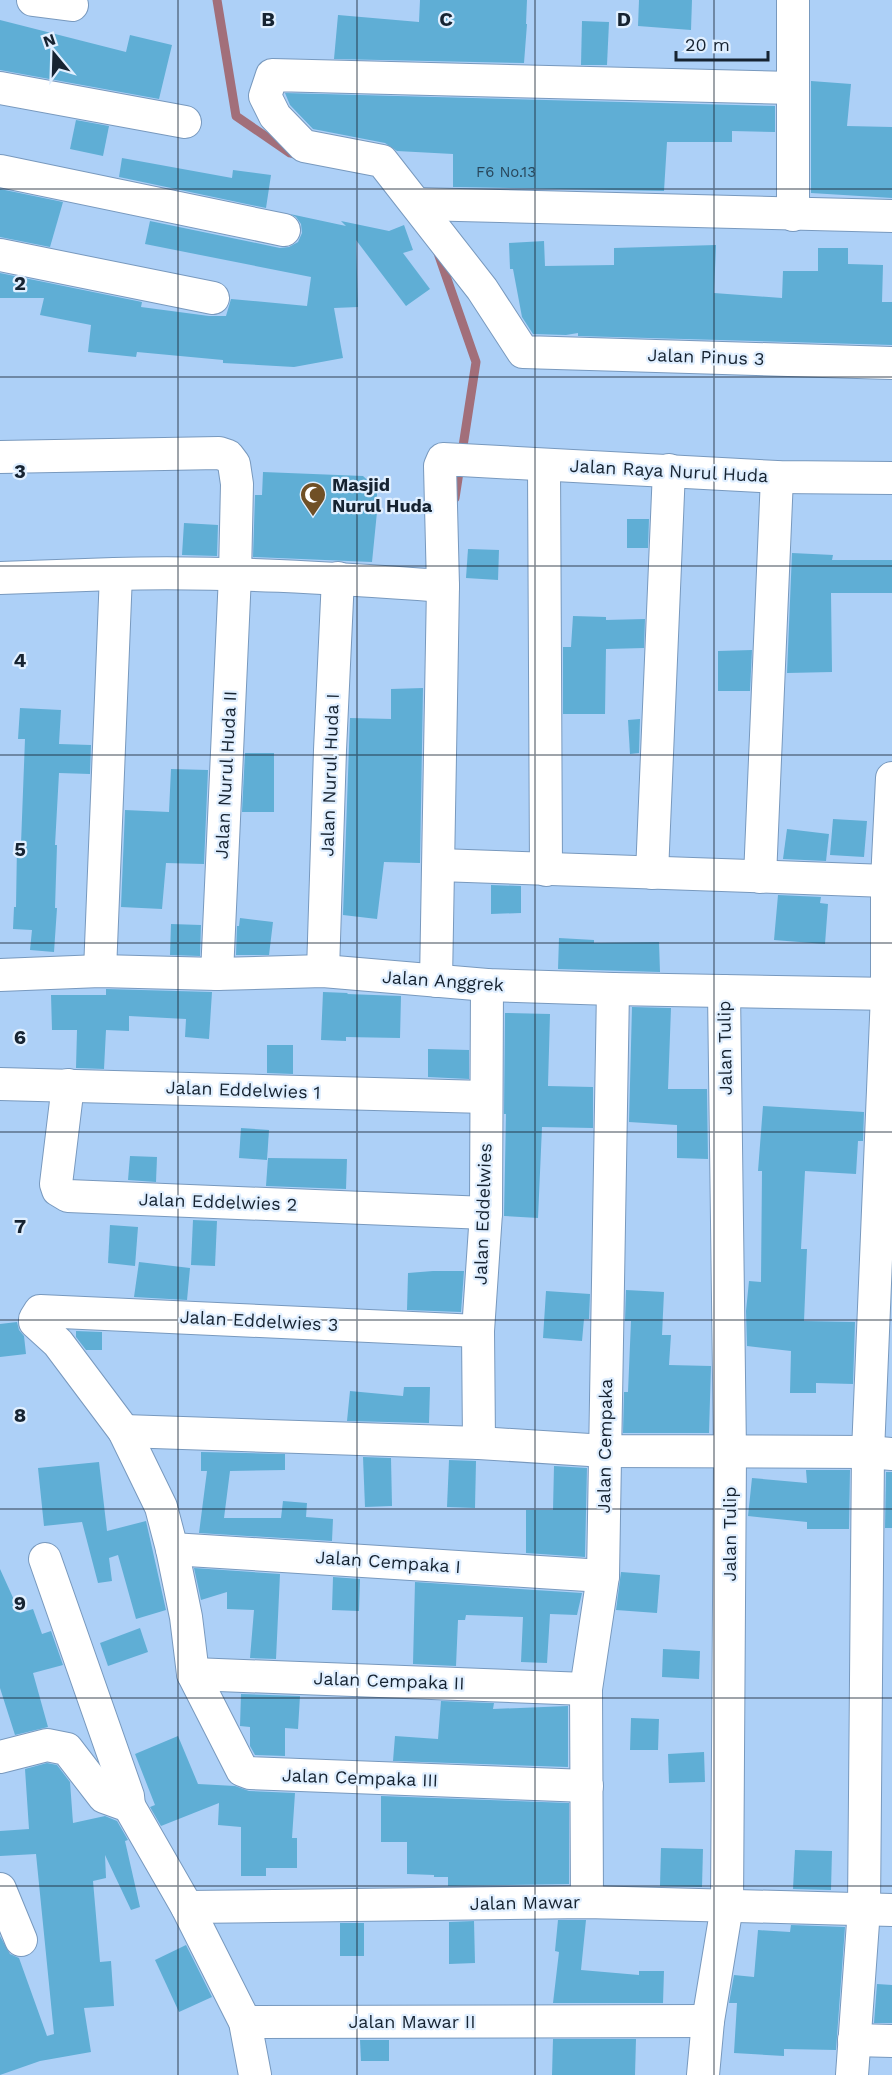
<svg xmlns="http://www.w3.org/2000/svg" width="892" height="2075" viewBox="0 0 892 2075" font-family="'Work Sans',sans-serif">
<style>
.lines{fill:none;stroke-linecap:round;stroke-linejoin:round}
.stream{stroke:#a26f7a;stroke-width:9}
.building{fill:#5faed5}
.minor-casing{stroke:#7899be;stroke-width:34}
.minor{stroke:#fff;stroke-width:32}
.grid{fill:none;stroke:#162331;stroke-width:1.5;stroke-opacity:0.55}
.labels{text-anchor:middle;stroke-width:4.5;stroke-linejoin:round;paint-order:stroke}
.number-label{font-size:15px;fill:#28465a}
.street-label{font-size:18px;fill:#162331;stroke:#e0efff}
.poi-label{font-size:18px;font-weight:bold;fill:#162331;stroke:#e0efff;text-anchor:start}
.grid-label{font-size:20px;text-anchor:middle;font-weight:bold;fill:#162331;stroke:#e0efff;stroke-width:4.5;stroke-linejoin:round;paint-order:stroke}
</style>
<rect width="100%" height="100%" fill="#add0f7"/>
<g class="lines">
<g class="stream">
<polyline points="217,0 236,116 290,153 298,155"/>
<polyline points="438,253 476,362 455,498"/>
</g>
</g>
<g class="building">
<polygon points="420,0 527,0 526,24 527,24 524,63 334,59 338,15 419,22"/>
<polygon points="639,0 692,0 691,30 638,26"/>
<polygon points="0,20 126,52 130,35 172,45 159,99 0,70"/>
<polygon points="582,21 609,22 607,65 581,65"/>
<polygon points="811,81 851,84 847,126 892,127 892,198 811,193"/>
<polygon points="285,93 775,106 775,132 732,131 732,142 667,142 664,191 453,187 453,154 397,151 385,143 313,129 290,105"/>
<polygon points="76,120 109,126 103,156 70,149"/>
<polygon points="122,158 232,178 233,170 271,175 266,208 119,177"/>
<polygon points="0,189 63,202 50,247 0,237"/>
<polygon points="290,214 346,226 341,221 389,231 404,225 413,250 403,253 430,289 406,306 356,240 358,307 334,308 343,358 294,367 223,363 223,360 137,352 136,357 88,352 91,325 40,315 44,298 0,298 0,273 142,302 141,307 209,316 226,316 231,299 307,306 311,277 145,244 150,221 280,248 289,247 298,242 302,233 301,224 296,217"/>
<polygon points="544,241 545,266 614,265 614,248 716,245 714,293 782,298 783,271 818,271 818,248 848,248 848,264 883,265 882,302 892,302 892,345 578,336 578,333 566,335 533,334 522,317 513,269 510,269 509,243"/>
<polygon points="263,472 363,476 377,489 377,512 372,562 253,557 255,495 262,495"/>
<polygon points="627,519 649,519 648,548 627,548"/>
<polygon points="184,523 218,525 217,556 182,555"/>
<polygon points="468,549 499,550 498,580 466,578"/>
<polygon points="792,553 833,555 832,560 892,560 892,593 831,593 832,672 787,673"/>
<polygon points="573,616 606,617 606,620 645,619 644,648 606,649 605,714 563,714 563,647 571,647"/>
<polygon points="752,650 750,691 718,691 718,651"/>
<polygon points="423,688 420,863 384,862 377,919 343,915 350,718 391,719 391,689"/>
<polygon points="20,708 61,710 59,744 91,745 90,774 59,773 55,845 57,845 55,908 57,908 54,952 30,950 32,930 13,929 14,907 16,907 17,844 21,844 25,739 18,739"/>
<polygon points="640,719 639,753 630,754 628,720"/>
<polygon points="245,753 274,753 274,812 242,812"/>
<polygon points="171,769 208,770 204,864 166,863 162,909 121,907 125,810 169,812"/>
<polygon points="833,819 867,821 864,857 830,855"/>
<polygon points="787,829 829,834 826,861 783,859"/>
<polygon points="491,885 521,886 521,913 491,914"/>
<polygon points="778,895 821,897 820,903 828,904 825,944 774,940"/>
<polygon points="240,918 273,922 269,955 236,955 237,926 239,926"/>
<polygon points="171,924 201,925 200,956 170,955"/>
<polygon points="559,938 594,940 594,943 659,942 660,972 558,969"/>
<polygon points="106,989 212,992 209,1039 185,1037 186,1019 129,1016 129,1031 106,1030 104,1069 76,1068 77,1030 52,1030 51,995 106,995"/>
<polygon points="323,992 348,993 347,994 401,996 400,1038 346,1037 346,1041 321,1040"/>
<polygon points="632,1007 671,1008 668,1089 707,1089 708,1159 677,1158 677,1125 629,1122"/>
<polygon points="505,1013 550,1014 548,1086 593,1087 593,1128 542,1127 538,1218 504,1216 506,1114 504,1114"/>
<polygon points="267,1045 293,1045 293,1074 267,1073"/>
<polygon points="428,1049 469,1050 469,1079 428,1077"/>
<polygon points="763,1106 864,1112 863,1141 858,1141 856,1174 805,1171 801,1249 807,1249 804,1321 855,1322 853,1384 816,1383 816,1393 790,1393 791,1351 747,1346 746,1311 749,1281 761,1282 762,1171 758,1171"/>
<polygon points="241,1128 269,1130 267,1160 239,1158"/>
<polygon points="130,1156 157,1157 156,1182 128,1180"/>
<polygon points="268,1158 347,1159 346,1189 266,1186"/>
<polygon points="193,1220 217,1221 215,1266 191,1265"/>
<polygon points="110,1225 138,1227 135,1266 108,1263"/>
<polygon points="139,1262 190,1268 187,1300 134,1297"/>
<polygon points="433,1271 464,1271 461,1312 407,1310 408,1273"/>
<polygon points="626,1290 664,1292 662,1335 671,1335 669,1365 711,1366 709,1433 623,1433 624,1392 628,1392 631,1321 625,1321"/>
<polygon points="546,1291 590,1294 589,1319 584,1319 582,1341 543,1338"/>
<polygon points="17,1322 19,1330 24,1336 26,1354 0,1357 0,1324"/>
<polygon points="76,1331 102,1332 102,1350 86,1350 76,1337"/>
<polygon points="404,1387 430,1387 429,1423 347,1421 350,1391 403,1396"/>
<polygon points="201,1452 285,1454 285,1470 230,1471 224,1518 281,1518 283,1501 307,1503 306,1517 333,1519 332,1541 199,1533 207,1471 201,1471"/>
<polygon points="363,1457 391,1458 392,1506 365,1507"/>
<polygon points="449,1460 476,1461 475,1508 447,1507"/>
<polygon points="99,1462 107,1531 146,1521 166,1610 136,1619 118,1555 109,1558 112,1581 98,1583 82,1522 44,1526 38,1468"/>
<polygon points="554,1466 587,1468 585,1557 526,1553 526,1510 553,1510"/>
<polygon points="806,1470 850,1470 849,1529 807,1529 807,1522 748,1516 752,1478 807,1483"/>
<polygon points="886,1472 892,1472 892,1528 885,1528"/>
<polygon points="194,1568 280,1574 276,1659 250,1658 254,1610 227,1609 227,1592 201,1600"/>
<polygon points="0,1569 20,1613 33,1609 42,1634 51,1631 63,1665 33,1673 48,1727 15,1735 0,1688"/>
<polygon points="621,1572 660,1575 657,1613 616,1610"/>
<polygon points="333,1577 360,1579 359,1611 332,1610"/>
<polygon points="415,1582 582,1593 577,1615 550,1614 547,1663 521,1662 523,1617 466,1615 465,1620 458,1620 456,1666 413,1664"/>
<polygon points="140,1628 148,1652 108,1666 100,1643"/>
<polygon points="663,1649 700,1651 699,1679 662,1677"/>
<polygon points="241,1694 300,1696 298,1729 285,1728 285,1756 255,1755 250,1746 250,1727 240,1726"/>
<polygon points="441,1701 494,1703 493,1709 568,1706 568,1767 393,1761 395,1736 438,1739"/>
<polygon points="631,1718 659,1719 658,1750 630,1750"/>
<polygon points="178,1736 198,1784 235,1786 249,1791 295,1793 292,1838 297,1838 297,1868 266,1868 266,1876 241,1876 241,1827 218,1825 219,1803 161,1826 150,1807 155,1805 135,1754"/>
<polygon points="704,1752 705,1782 669,1783 668,1754"/>
<polygon points="47,1763 57,1765 70,1782 73,1823 105,1816 117,1821 128,1840 125,1841 140,1907 131,1910 105,1855 106,1878 93,1881 100,1962 111,1961 114,2006 84,2008 91,2052 40,2061 0,2075 0,1936 10,1954 19,1958 47,2036 54,2034 36,1854 0,1856 0,1831 29,1829 25,1769"/>
<polygon points="381,1796 569,1803 569,1884 448,1886 448,1877 434,1877 434,1875 407,1874 407,1842 381,1842"/>
<polygon points="661,1848 703,1849 702,1887 660,1886"/>
<polygon points="795,1850 832,1851 831,1890 793,1889"/>
<polygon points="558,1920 586,1920 581,1970 639,1975 639,1971 664,1971 663,2003 553,2003 559,1952 555,1951"/>
<polygon points="474,1921 475,1963 449,1964 449,1922"/>
<rect x="340" y="1923" width="24" height="33"/>
<polygon points="791,1925 845,1927 836,2050 784,2049 784,2056 734,2053 737,2003 729,2003 734,1975 754,1977 758,1930 790,1932"/>
<polygon points="186,1945 212,1997 179,2012 155,1960"/>
<polygon points="877,1984 892,1985 892,2023 874,2023"/>
<polygon points="553,2039 636,2039 635,2075 552,2075"/>
<polygon points="360,2040 389,2040 389,2061 361,2061"/>
</g>
<g class="lines">
<defs>
<g id="minor">
<polyline points="33,0 72,5"/>
<polyline points="793,0 793,215"/>
<polyline points="0,88 185,122"/>
<polyline points="793,88 272,75 265,96 275,116 304,146 382,161 482,289 523,352 892,363"/>
<polyline points="0,171 284,230"/>
<polyline points="418,204 892,216"/>
<polyline points="0,255 213,298"/>
<polyline points="0,457 219,453 228,456 234,464 237,484 235,575 217,974"/>
<polyline points="544,466 546,870"/>
<path d="M0,578c38,-1 76,-3 114,-4 110,-3 220,4 329,12l-3,-120 3,-7 334,18 115,1"/>
<polyline points="439,865 887,881"/>
<polyline points="652,873 669,470"/>
<polyline points="760,877 777,477"/>
<polyline points="100,971 116,574"/>
<polyline points="323,971 330,750 338,578"/>
<polyline points="0,975 100,971 217,974 323,971 487,985 613,989 892,994"/>
<polyline points="436,981 443,586"/>
<polyline points="0,1084 485,1097"/>
<polyline points="68,1085 56,1184 58,1190 68,1196 486,1213"/>
<polyline points="478,1331 40,1311 35,1319 35,1322 58,1343 124,1431 161,1507 172,1549 186,1617 193,1674 242,1770 250,1773 587,1786"/>
<polyline points="124,1431 479,1443 605,1451 868,1452 892,1454"/>
<polyline points="479,1443 478,1331 486,1213 487,985"/>
<polyline points="172,1549 603,1576"/>
<polyline points="45,1559 128,1796 129,1806"/>
<polyline points="193,1674 586,1689"/>
<polyline points="0,1757 47,1745 67,1749 104,1797 129,1806 187,1907 245,2022 255,2075"/>
<polyline points="0,1889 21,1940"/>
<polyline points="587,1902 586,1689 603,1576 613,989"/>
<polyline points="187,1907 587,1902 892,1910"/>
<polyline points="245,2022 708,2021"/>
<polyline points="854,2040 892,2041"/>
<polyline points="703,2075 708,2021 727,1906 730,1453 724,991"/>
<polyline points="852,2075 864,1909 868,1452 887,994 887,881 892,778"/>
</g>
</defs>
<use href="#minor" class="minor-casing"/>
<use href="#minor" class="minor"/>
</g>
<path class="grid" d="M178,0v2075M357,0v2075M535,0v2075M714,0v2075M0,189h892M0,377h892M0,566h892M0,755h892M0,943h892M0,1132h892M0,1320h892M0,1509h892M0,1698h892M0,1886h892"/>
<defs>
<symbol id="mosque-pin" viewBox="-11 -11 22 30"><path d="M0 17L-7.5 6A9.5 9.5 0 1 1 7.5 6Z" fill="#705026" stroke="#e0efff"/><path d="M3.5-4.9A6 6 0 1 0 3.5 4.9A5 5 0 1 1 3.5-4.9Z" fill="#fff"/></symbol>
</defs>
<g fill-rule="evenodd">
<use href="#mosque-pin" x="298" y="480" width="30" height="40"/>
</g>
<g class="labels">
<g class="number-label">
<text x="506" y="177">F6 No.13</text>
</g>
<g class="street-label">
<text transform="translate(706 357) rotate(2)" y="6">Jalan Pinus 3</text>
<text transform="translate(669 471) rotate(3)" y="6">Jalan Raya Nurul Huda</text>
<text transform="translate(226 775) rotate(-87)" y="6">Jalan Nurul Huda II</text>
<text transform="translate(330 775) rotate(-88)" y="6">Jalan Nurul Huda I</text>
<text transform="translate(443 981) rotate(4)" y="6">Jalan Anggrek</text>
<text transform="translate(725 1048) rotate(-91)" y="6">Jalan Tulip</text>
<text transform="translate(243 1090) rotate(2)" y="6">Jalan Eddelwies 1</text>
<text transform="translate(218 1202) rotate(2)" y="6">Jalan Eddelwies 2</text>
<text transform="translate(483 1214) rotate(-88)" y="6">Jalan Eddelwies</text>
<text transform="translate(259 1321) rotate(3)" y="6">Jalan Eddelwies 3</text>
<text transform="translate(605 1446) rotate(-89)" y="6">Jalan Cempaka</text>
<text transform="translate(730 1534) rotate(-90)" y="6">Jalan Tulip</text>
<text transform="translate(388 1562) rotate(4)" y="6">Jalan Cempaka I</text>
<text transform="translate(389 1681) rotate(2)" y="6">Jalan Cempaka II</text>
<text transform="translate(360 1778) rotate(2)" y="6">Jalan Cempaka III</text>
<text transform="translate(525 1903) rotate(-1)" y="6">Jalan Mawar</text>
<text x="412" y="2028">Jalan Mawar II</text>
</g>
<g class="poi-label">
<text x="332" y="491">Masjid<tspan x="332" dy="21">Nurul Huda</tspan></text>
</g>
</g>
<g class="grid-label">
<text x="268" y="26">B</text>
<text x="446" y="26">C</text>
<text x="624" y="26">D</text>
<text x="20" y="290">2</text>
<text x="20" y="478">3</text>
<text x="20" y="667">4</text>
<text x="20" y="856">5</text>
<text x="20" y="1044">6</text>
<text x="20" y="1233">7</text>
<text x="20" y="1422">8</text>
<text x="20" y="1610">9</text>
</g>
<g transform="translate(54 54) rotate(341)" stroke="#e0efff" stroke-width="4.5" paint-order="stroke">
<path d="M0-4.5L10 22L0 15L-10 22Z" fill="#162331"/>
<text y="-9" font-size="16" font-weight="bold" text-anchor="middle" fill="#162331">N</text>
</g>
<path d="M676 51v9h92v-9" fill="none" stroke="#162331" stroke-width="3"/>
<text x="685" y="51" font-size="18" fill="#162331" stroke="#e0efff" stroke-width="4.5" paint-order="stroke">20 m</text>
</svg>
